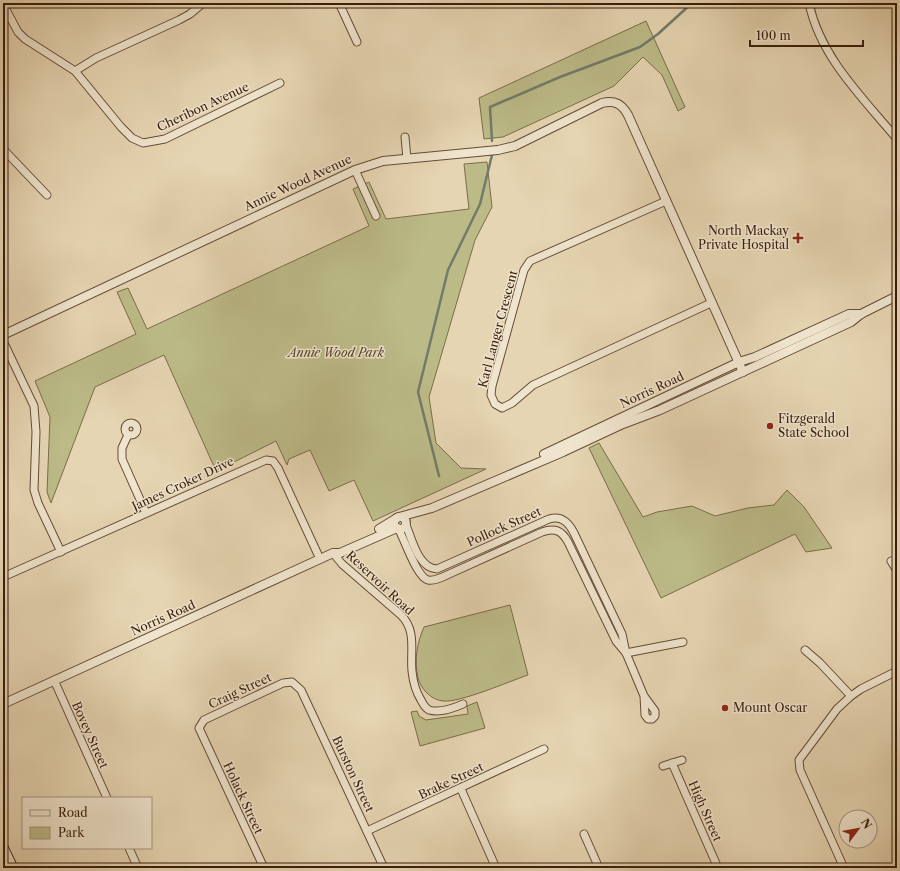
<svg xmlns="http://www.w3.org/2000/svg" width="900" height="871" viewBox="0 0 900 871" font-family="'Libre Caslon Text',serif">
<style>
.green{fill:#bcbb88;stroke:#7c6c4a}
.lines{fill:none;stroke-linecap:round;stroke-linejoin:round}
.stream{stroke:#727b6c;stroke-width:2.5}
.minor-casing{stroke:#664b36;stroke-width:9}
.tertiary-casing{stroke:#664b36;stroke-width:10}
.secondary-casing{stroke:#3b1d0d;stroke-width:11}
.minor{stroke:#efe4cd;stroke-width:7}
.tertiary{stroke:#efe4cd;stroke-width:8}
.secondary{stroke:#efe4cd;stroke-width:9}
.poi-dot{fill:#8f2418;stroke:#efe4cd;stroke-width:1.5}
.labels{text-anchor:middle;stroke-width:3;stroke-linejoin:round;paint-order:stroke}
.street-label{font-size:12px;fill:#3b1d0d;stroke:#efe4cd}
.poi-label{font-size:12px;fill:#3b1d0d;stroke:#efe4cd;text-anchor:start}
.park-label{font-size:12px;font-style:italic;fill:#5b442c;stroke:#efe4cd}
</style>
<rect width="100%" height="100%" fill="#e6d5b2"/>
<filter id="stains"><feTurbulence type="fractalNoise" baseFrequency=".005" numOctaves="4"/><feColorMatrix values="0 0 0 0 .2 0 0 0 0 .09 0 0 0 0 .02 0 0 0 .5 -.17"/></filter>
<radialGradient id="worn" r=".72"><stop offset=".6" stop-color="#630" stop-opacity="0"/><stop offset="1" stop-color="#630" stop-opacity=".3"/></radialGradient>
<g class="green">
<polygon points="646,21 685,107 678,111 662,75 643,57 614,86 503,137 484,139 479,98"/>
<polygon points="487,162 492,207 475,240 429,397 436,443 461,468 486,469 373,521 354,480 329,491 310,450 289,459 287,465 276,441 216,471 164,355 95,387 51,503 47,492 50,417 35,381 136,334 117,292 128,288 147,329 369,226 353,189 369,182 386,219 469,209 464,164"/>
<polygon points="599,443 643,517 657,512 692,506 715,516 748,508 774,505 787,490 804,507 832,548 806,552 795,534 661,598 589,448"/>
<path d="M510,605l18,70c-18,6 -68,28 -85,26 -12,-1 -22,-12 -25,-23 -4,-18 -1,-35 6,-51z"/>
<polygon points="477,702 485,728 420,746 411,712 417,711 419,716 426,720 468,714 467,706"/>
</g>
<g class="lines">
<g class="stream">
<polyline points="492,141 490,107 560,77 640,47 658,34 692,3"/>
<polyline points="439,476 418,392 448,270 480,204 492,155"/>
</g>
<defs>
<g id="minor">
<polyline points="339,3 357,42"/>
<path d="M809,3c11,54 54,95 88,136"/>
<polyline points="3,4 18,32 25,39 75,71 121,127 132,138 143,143 165,139 280,83"/>
<polyline points="75,71 96,58 179,20 190,14 203,3"/>
<polyline points="405,137 407,159"/>
<polyline points="3,149 47,195"/>
<polyline points="355,170 376,216"/>
<polyline points="666,201 530,261 524,270 492,386 491,395 495,404 502,408 512,403 533,385 711,303"/>
<polyline points="3,341 34,406 36,432 34,490 38,503 61,552"/>
<circle cx="131" cy="429" r="6"/>
<polyline points="128,435 122,448 122,459 146,513"/>
<path d="M406,525c6,14 12,43 31,44l112,-50c13,-4 20,4 25,14l48,101 4,19 18,43 11,15v5l-3,3h-4l-3,-4 -1,-19"/>
<path d="M398,528c6,10 19,50 30,52 6,1 13,-2 19,-5l95,-43c13,-5 20,-1 26,10l48,99 10,12"/>
<path d="M333,553l9,11 59,51c16,16 9,36 11,56 1,10 4,21 9,29 2,4 4,8 8,10 10,3 25,-2 34,-6"/>
<polyline points="891,561 897,571"/>
<polyline points="3,577 266,460 273,461 278,468 320,559"/>
<polyline points="805,650 820,663 851,696"/>
<polyline points="626,653 683,642"/>
<polyline points="54,680 107,798"/>
<polyline points="672,763 718,868"/>
<polyline points="663,766 682,760"/>
<polyline points="461,789 496,868"/>
<polyline points="367,831 544,749"/>
<polyline points="584,834 599,868"/>
<polyline points="129,848 138,868"/>
<polyline points="264,868 199,728 204,720 283,683 292,682 301,690 384,868"/>
<polyline points="844,868 800,770 799,760 837,709 851,696 861,689 897,671"/>
</g>
<g id="tertiary">
<path d="M3,335l352,-165 28,-9 115,-11 17,-4 87,-43c13,-3 20,1 26,12l115,257"/>
<polyline points="544,454 739,362 755,357 849,314 861,314"/>
<polyline points="399,517 432,508 563,452 623,424 660,410 851,322 861,314 897,296"/>
<circle cx="400" cy="523" r="6"/>
<polyline points="379,529 397,518"/>
<polyline points="3,704 320,559 333,553 340,553 397,528"/>
</g>
<polyline id="secondary" points="3,847 13,868"/>
</defs>
<use href="#minor" class="minor-casing"/>
<use href="#tertiary" class="tertiary-casing"/>
<use href="#secondary" class="secondary-casing"/>
<use href="#minor" class="minor"/>
<use href="#tertiary" class="tertiary"/>
<use href="#secondary" class="secondary"/>
</g>
<g class="poi-dot">
<path d="M796 232h4v4h4v4h-4v4h-4v-4h-4v-4h4z"/>
<circle cx="770" cy="426" r="4"/>
<circle cx="725" cy="708" r="4"/>
</g>
<g class="labels">
<g class="street-label">
<text transform="translate(203 107) rotate(-25)" y="4">Cheribon Avenue</text>
<text transform="translate(298 183) rotate(-25)" y="4">Annie Wood Avenue</text>
<text transform="translate(498 329) rotate(-75)" y="4">Karl Langer Crescent</text>
<text transform="translate(652 390) rotate(-25)" y="4">Norris Road</text>
<text transform="translate(183 484) rotate(-25)" y="4">James Croker Drive</text>
<text transform="translate(504 527) rotate(-24)" y="4">Pollock Street</text>
<text transform="translate(380 583) rotate(43)" y="4">Reservoir Road</text>
<text transform="translate(163 618) rotate(-24)" y="4">Norris Road</text>
<text transform="translate(240 691) rotate(-25)" y="4">Craig Street</text>
<text transform="translate(90 735) rotate(66)" y="4">Bovey Street</text>
<text transform="translate(353 774) rotate(65)" y="4">Burston Street</text>
<text transform="translate(451 781) rotate(-25)" y="4">Brake Street</text>
<text transform="translate(243 798) rotate(65)" y="4">Holack Street</text>
<text transform="translate(705 811) rotate(66)" y="4">High Street</text>
</g>
<g class="poi-label">
<text x="789" y="235" text-anchor="end">North Mackay<tspan x="789" dy="14">Private Hospital</tspan></text>
<text x="778" y="423">Fitzgerald<tspan x="778" dy="14">State School</tspan></text>
<text x="733" y="712">Mount Oscar</text>
</g>
<g class="park-label">
<text x="336" y="357">Annie Wood Park</text>
</g>
</g>
<rect width="900" height="871" fill="none" stroke="#e6d5b2" stroke-width="16"/>
<rect x="4" y="4" width="892" height="863" fill="none" stroke="#3b1d0d" stroke-width="2"/>
<rect x="8" y="8" width="884" height="855" fill="none" stroke="#3b1d0d"/>
<rect x="22" y="797" width="130" height="52" fill="#efe4cd" stroke="#a79480"/>
<rect x="30" y="810" width="20" height="6" fill="#efe4cd" stroke="#a79480"/>
<text x="58" y="817" font-size="12" fill="#3b1d0d">Road</text>
<rect x="30" y="827" width="20" height="12" fill="#bcbb88" stroke="#a79480"/>
<text x="58" y="837" font-size="12" fill="#3b1d0d">Park</text>
<g transform="translate(858 829) rotate(58)"><circle r="19" fill="#efe4cd" stroke="#a79480"/>
<path d="M0-3L7 15L0 10L-7 15Z" fill="#8f2418"/>
<text y="-6" font-size="11" font-weight="bold" text-anchor="middle" fill="#3b1d0d">N</text>
</g>
<path d="M750 40v6h113v-6" fill="none" stroke="#3b1d0d" stroke-width="2"/>
<text x="756" y="40" font-size="12" fill="#3b1d0d" stroke="#efe4cd" stroke-width="3" paint-order="stroke">100 m</text>
<rect width="100%" height="100%" filter="url(#stains)"/>
<rect width="100%" height="100%" fill="url(#worn)"/>
</svg>
